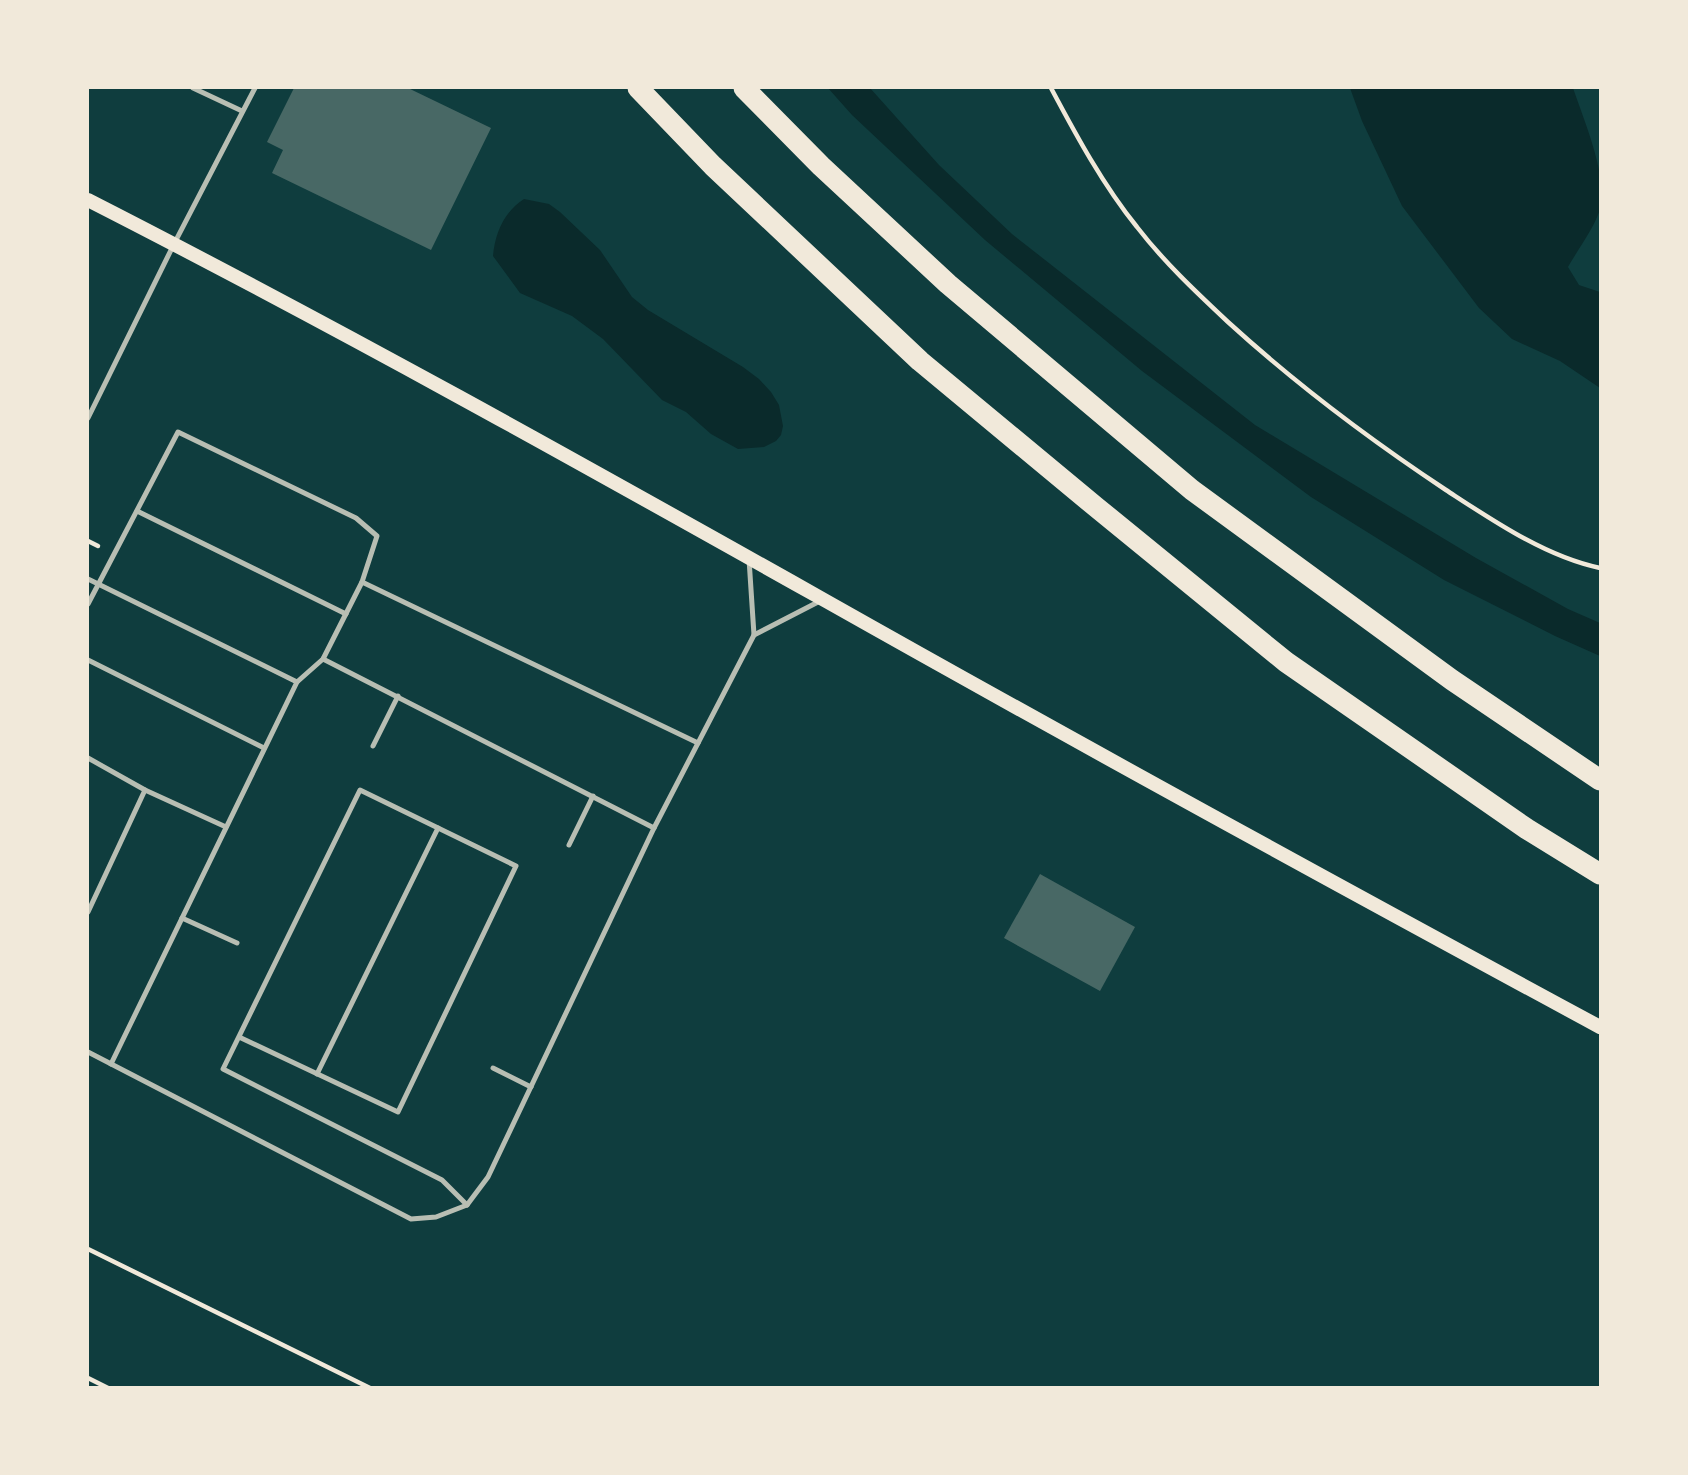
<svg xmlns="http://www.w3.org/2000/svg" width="1688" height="1475" viewBox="0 0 1688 1475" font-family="Roboto,sans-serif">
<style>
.water{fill:#0a2a2b}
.building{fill:#486865}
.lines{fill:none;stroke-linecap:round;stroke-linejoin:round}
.path{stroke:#f1e9da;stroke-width:4.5}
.service{stroke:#b8beb3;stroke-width:5}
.secondary{stroke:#f1e9da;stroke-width:14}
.motorway{stroke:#f1e9da;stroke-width:21}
</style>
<rect width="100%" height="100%" fill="#0f3d3e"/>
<g class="water">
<polygon points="828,88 870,88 939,165 1012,234 1255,425 1476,558 1568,609 1600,623 1600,656 1555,636 1444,580 1311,497 1142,371 985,240 852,115"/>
<path d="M1350,88h223c10,30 36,90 27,121 -4,16 -23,42 -32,58l11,18 21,7v96l-40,-27 -48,-22 -33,-31 -77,-102 -40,-85z"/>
<path d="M524,199l25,5 11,8 40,38 32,47 16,13 95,57 16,12 12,13 8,13 4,21 -2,9 -5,6 -12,6 -26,2 -27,-15 -25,-22 -24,-12 -59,-61 -31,-23 -52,-23 -27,-37c2,-23 11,-44 31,-57z"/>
</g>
<g class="building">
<polygon points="294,88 408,88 491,128 431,250 272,173 283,150 267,142"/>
<polygon points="1040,874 1135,927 1100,991 1004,938"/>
</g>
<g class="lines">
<g class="path">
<path d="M1051,88c25,47 52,97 86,139 27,35 59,65 91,95 68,62 141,117 218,168 46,30 100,67 154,78"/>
<polyline points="88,541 98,546"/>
<polyline points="88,1249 370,1388"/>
<polyline points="88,1378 108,1388"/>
</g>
<g class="service">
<polyline points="193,88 242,111"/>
<polyline points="88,418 174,244 255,88"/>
<polyline points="137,511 346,614"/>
<polyline points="88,579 297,682 111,1064"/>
<polyline points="362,582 698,743"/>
<polyline points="88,604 178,432 356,518 377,536 362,582 323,659 297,682"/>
<polyline points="754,635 820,601"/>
<polyline points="323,659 654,828"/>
<polyline points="88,660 264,748"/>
<polyline points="373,746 398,696"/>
<polyline points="88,758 145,790 88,912"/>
<polyline points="145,790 226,827"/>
<polyline points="569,845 593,796"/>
<polyline points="182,918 237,943"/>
<polyline points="239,1037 398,1112 516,866 360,790 223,1069 442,1180 467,1205"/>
<polyline points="88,1052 411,1219 436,1217 467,1205 488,1177 654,828 754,635 749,559"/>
<polyline points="493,1068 531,1087"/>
<polyline points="317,1074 438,828"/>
</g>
<path class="secondary" d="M88,200c249,127 494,264 738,401 257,145 515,286 774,426"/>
<g class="motorway">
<polyline points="638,88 713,166 920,361 1096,507 1286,662 1527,829 1600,874"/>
<polyline points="744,88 821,166 948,284 1192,490 1452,680 1600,780"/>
</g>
</g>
<rect width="1688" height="1475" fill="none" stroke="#f1e9da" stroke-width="178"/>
</svg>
